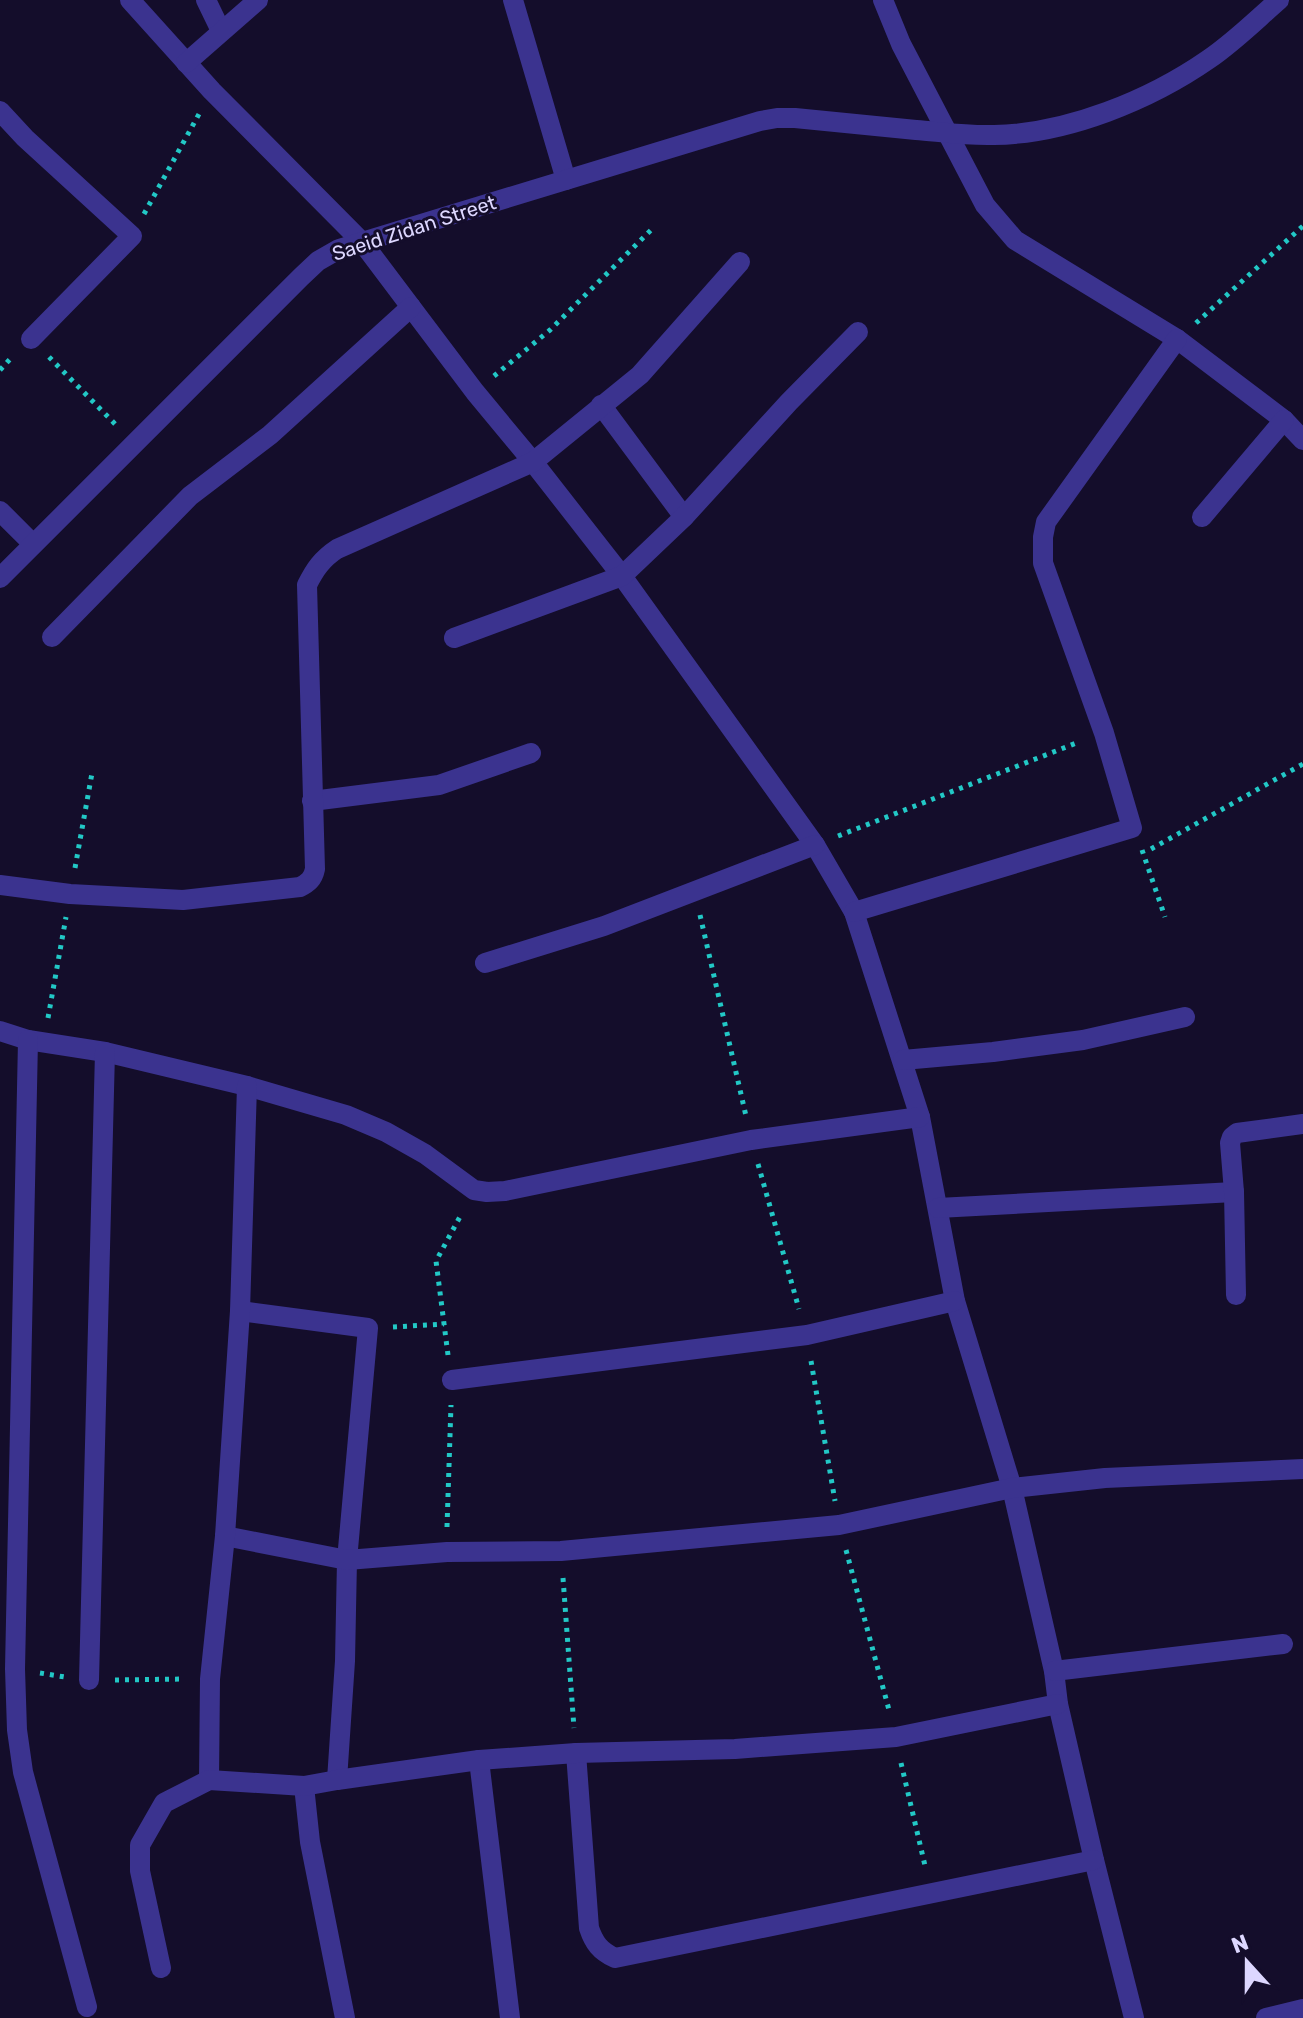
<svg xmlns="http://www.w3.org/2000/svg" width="1303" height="2018" viewBox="0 0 1303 2018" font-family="Rubik,sans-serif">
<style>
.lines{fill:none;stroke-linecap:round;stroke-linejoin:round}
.path{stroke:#22c8c6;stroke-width:5;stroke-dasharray:4 6;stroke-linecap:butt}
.minor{stroke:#3b338f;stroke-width:20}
.labels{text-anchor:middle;stroke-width:6;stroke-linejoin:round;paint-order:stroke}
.street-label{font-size:20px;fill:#ddd7ff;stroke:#140d2b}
</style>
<rect width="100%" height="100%" fill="#140d2b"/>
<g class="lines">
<g class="path">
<polyline points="144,214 199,114"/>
<polyline points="1196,323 1303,226"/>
<polyline points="49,357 118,427"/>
<polyline points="0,370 13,356"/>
<polyline points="494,376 550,330 654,227"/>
<polyline points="838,836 1079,742"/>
<polyline points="1151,849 1303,764"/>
<polyline points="1142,850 1165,917"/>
<polyline points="75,868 92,773"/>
<polyline points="700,915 746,1116"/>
<polyline points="48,1018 66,917"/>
<polyline points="758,1164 799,1309"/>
<polyline points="393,1327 444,1324"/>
<polyline points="448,1355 436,1261 462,1213"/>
<polyline points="811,1361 835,1501"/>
<polyline points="447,1527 451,1405"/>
<polyline points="846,1550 889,1710"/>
<polyline points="563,1578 574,1728"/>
<polyline points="40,1673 65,1677"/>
<polyline points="115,1680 185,1679"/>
<polyline points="901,1763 926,1870"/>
</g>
<g class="minor">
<polyline points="130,0 212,91 362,242 475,392 533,462 622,576 815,845 854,912 920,1117 955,1301 1012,1488 1054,1671 1058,1704 1094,1860 1134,2018"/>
<polyline points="206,0 221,31"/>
<polyline points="513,0 566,180"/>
<polyline points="883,0 901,44 985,205 1015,240 1177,339 1284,420 1303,440"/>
<polyline points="186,63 258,0"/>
<polyline points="0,111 25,138 132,236 31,339"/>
<polyline points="601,405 684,517"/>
<polyline points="0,511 33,544"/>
<polyline points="1202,517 1284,420"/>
<path d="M0,578l301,-301 17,-16 21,-12 421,-128 17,-3h18c40,4 80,8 121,12 25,2 52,6 78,5 73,-1 156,-35 215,-76 25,-17 47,-39 70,-59"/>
<polyline points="52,637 190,496 270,435 411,307"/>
<polyline points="454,638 622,576 684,517 789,402 858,332"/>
<polyline points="312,801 439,785 531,753"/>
<path d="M0,885l70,9 113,6 117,-13c8,-4 13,-8 15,-18l-8,-284c8,-16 15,-26 30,-36l196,-87 107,-87 100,-113"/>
<polyline points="854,912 1132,828 1104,733 1043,563 1043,537 1046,522 1177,339"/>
<polyline points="485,963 604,926 815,845"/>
<polyline points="0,1031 28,1040 105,1052 247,1086 346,1115 386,1132 425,1154 474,1190 487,1192 505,1191 751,1140 920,1117"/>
<polyline points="28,1040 15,1669 17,1730 23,1772 87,2007"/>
<polyline points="903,1060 993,1052 1083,1040 1185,1017"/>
<polyline points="938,1208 1234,1192"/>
<polyline points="1236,1295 1234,1192 1230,1143 1232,1137 1237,1133 1303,1124"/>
<polyline points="240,1311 368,1328 347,1560 345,1661 337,1780"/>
<polyline points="452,1380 807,1335 955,1301"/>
<polyline points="225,1536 347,1560 447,1552 561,1551 839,1525 1012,1488 1105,1478 1303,1469"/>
<polyline points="1054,1671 1283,1644"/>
<polyline points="89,1680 105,1052"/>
<path d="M576,1753l13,175c5,15 11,23 26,30l479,-98"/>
<polyline points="479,1760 510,2018"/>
<polyline points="209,1780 210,1679 225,1536 240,1311 247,1086"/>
<polyline points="304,1786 310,1842 345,2018"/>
<polyline points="161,1968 140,1871 140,1845 164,1803 209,1780 304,1786 337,1780 479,1760 576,1753 735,1749 896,1737 1058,1704"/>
<polyline points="1266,2018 1303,2009"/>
</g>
</g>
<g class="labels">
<g class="street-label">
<text transform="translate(414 228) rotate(-18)" y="7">Saeid Zidan Street</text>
</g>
</g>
<g transform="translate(1247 1962) rotate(339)" stroke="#140d2b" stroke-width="6" paint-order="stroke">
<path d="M0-6L14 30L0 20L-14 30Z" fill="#ddd7ff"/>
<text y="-12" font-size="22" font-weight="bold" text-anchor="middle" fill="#ddd7ff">N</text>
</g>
</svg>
